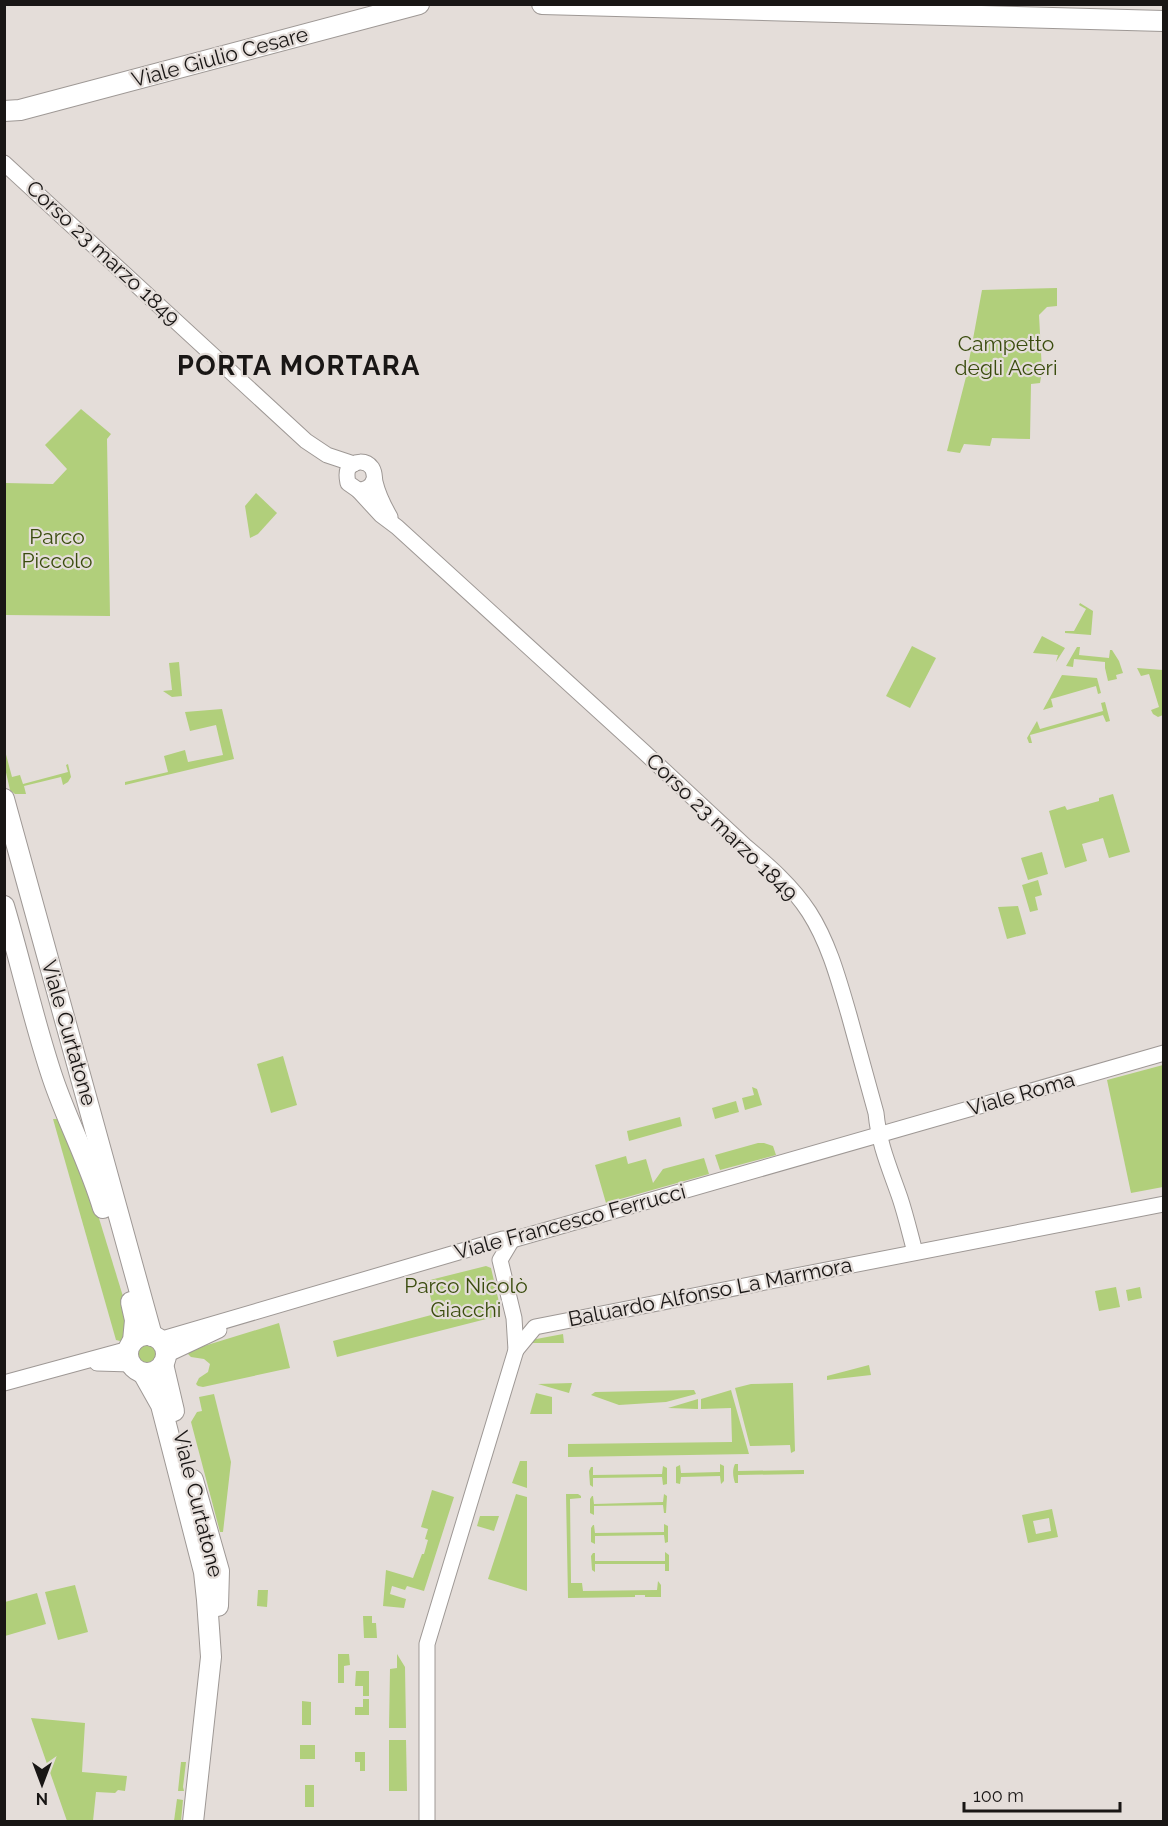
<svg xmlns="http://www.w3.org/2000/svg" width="1168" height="1826" font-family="Raleway,sans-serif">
<rect width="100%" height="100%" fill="#e4ddd9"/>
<g fill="#b1cf7b" fill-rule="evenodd">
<polygon points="1057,288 1057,306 1047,307 1039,315 1042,371 1040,383 1031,384 1030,439 992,438 990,446 964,444 960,453 947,451 966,377 982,290"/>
<polygon points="81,409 111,434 107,439 110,616 5,615 5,483 53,484 67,469 45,445"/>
<polygon points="256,493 277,513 258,534 250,538 245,506"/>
<polygon points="1080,603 1093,611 1091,635 1065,633 1065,631 1074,631 1086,609 1079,605"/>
<polygon points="1042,636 1065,648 1056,662 1058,655 1033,653"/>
<polygon points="912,646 936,658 910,708 886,696"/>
<polygon points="1077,647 1080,647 1079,655 1109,658 1110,650 1112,650 1119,661 1123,673 1116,675 1117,679 1108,681 1105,668 1105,662 1074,659 1073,667 1066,666"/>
<polygon points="179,662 182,696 172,697 163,691 172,690 169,663"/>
<polygon points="1137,668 1163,670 1163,715 1158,717 1153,714 1151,710 1159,707 1149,674 1141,676"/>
<polygon points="1062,675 1097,678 1101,693 1098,694 1096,686 1051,699 1053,707 1043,710"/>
<polygon points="1105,702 1110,721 1106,722 1103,715 1030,735 1032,743 1029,743 1027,738 1037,721 1040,729 1103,711 1101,703"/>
<polygon points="222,709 234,759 125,785 125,782 168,772 164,756 185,750 188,762 223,755 216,725 190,731 185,712"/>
<polygon points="4,747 12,777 20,775 23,784 68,772 66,765 68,764 71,777 68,782 63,785 61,777 24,786 26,794 15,794 10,790 5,768"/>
<polygon points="1113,794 1130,852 1109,858 1103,838 1082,844 1087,861 1065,868 1049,811 1065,806 1067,810 1099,801 1099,798"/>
<polygon points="1042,852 1048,874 1028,880 1021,858"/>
<polygon points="1038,880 1042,895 1035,897 1038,910 1030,912 1022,885"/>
<polygon points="1018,906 1026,934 1007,939 998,907"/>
<polygon points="283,1056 297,1105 271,1113 257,1064"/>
<polygon points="1163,1065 1163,1187 1131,1193 1107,1080"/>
<polygon points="752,1087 757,1089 762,1105 745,1110 742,1098 754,1095"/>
<polygon points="736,1101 739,1112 715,1119 712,1108"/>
<polygon points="680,1117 682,1126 629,1141 627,1131"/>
<polygon points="53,1119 57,1119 65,1130 90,1189 129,1316 124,1342 116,1340"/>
<polygon points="758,1143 764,1143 773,1146 776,1155 720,1170 715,1155"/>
<polygon points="626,1156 628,1164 646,1159 653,1183 663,1169 704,1158 709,1174 606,1203 595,1165"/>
<polygon points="486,1266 491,1268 502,1315 337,1357 333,1341 435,1314 426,1281"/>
<polygon points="1116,1287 1120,1307 1099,1311 1095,1291"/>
<polygon points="1140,1287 1142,1298 1128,1301 1126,1290"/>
<polygon points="279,1323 290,1368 203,1387 198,1386 196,1384 199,1378 208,1372 210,1364 204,1359 191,1357 188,1354 191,1350"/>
<polygon points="563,1334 564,1343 530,1343 531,1340"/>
<circle cx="146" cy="1353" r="10"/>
<polygon points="869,1365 871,1375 827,1380 827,1376"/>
<polygon points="572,1383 569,1393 538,1384"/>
<polygon points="793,1383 795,1451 791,1453 790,1445 750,1446 735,1388 751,1384"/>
<polygon points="694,1390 696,1394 666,1402 619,1405 591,1395 595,1392"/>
<polygon points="731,1390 749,1454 568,1457 568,1444 732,1442 731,1408 701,1409 701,1399"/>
<polygon points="536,1393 552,1397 552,1414 530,1414"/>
<polygon points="214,1394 231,1462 223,1532 220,1532 191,1422 197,1412 202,1411 199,1397"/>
<polygon points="698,1399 698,1409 668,1408"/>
<polygon points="520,1461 527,1461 527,1488 512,1483"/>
<polygon points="720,1464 724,1466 724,1481 721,1484 720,1476 681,1477 680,1484 676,1483 676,1467 680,1465 681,1473 720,1472"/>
<path d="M735 1464H738V1471L804 1470V1474L738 1475V1483H735C733 1477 732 1470 735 1464Z"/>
<polygon points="663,1466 667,1468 667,1484 663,1485 662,1477 593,1478 593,1487 590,1485 589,1471 591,1467 593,1467 593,1475 662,1474"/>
<polygon points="432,1490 454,1497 424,1591 407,1586 405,1590 392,1586 390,1594 406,1599 404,1608 383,1606 386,1570 413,1578 422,1554 424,1554 428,1540 425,1539 428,1529 421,1527"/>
<polygon points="516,1494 527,1497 527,1591 488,1579"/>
<polygon points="566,1494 578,1494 581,1496 581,1498 570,1499 571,1583 582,1583 583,1591 657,1590 658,1581 661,1585 661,1597 645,1597 645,1595 635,1595 635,1597 568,1598"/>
<polygon points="664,1494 667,1496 666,1513 664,1513 663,1505 594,1506 594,1515 590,1513 590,1499 592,1496 593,1496 594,1504 663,1502"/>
<path d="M1052 1509 1058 1537 1028 1543 1022 1515ZM1049 1518 1051 1531 1036 1534 1033 1521Z"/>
<polygon points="480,1516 499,1516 494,1531 477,1526"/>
<polygon points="664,1524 668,1526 668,1542 665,1543 664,1535 595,1536 595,1544 591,1542 591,1528 593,1525 594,1525 595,1533 664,1532"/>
<polygon points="665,1552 669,1555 669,1571 665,1571 665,1564 595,1564 595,1572 592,1570 591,1556 593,1553 595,1553 595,1561 665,1561"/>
<polygon points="75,1585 88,1632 58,1640 45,1592"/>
<polygon points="258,1590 268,1590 267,1607 257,1606"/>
<polygon points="37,1593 46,1624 5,1636 5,1602"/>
<polygon points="363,1616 372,1616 372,1623 376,1623 377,1638 364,1638"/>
<polygon points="338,1654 349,1654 350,1665 344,1666 344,1683 338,1683"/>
<polygon points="397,1654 405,1667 406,1728 389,1728 390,1669 397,1668"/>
<polygon points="356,1671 369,1671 369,1696 363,1696 363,1686 355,1686"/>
<polygon points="363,1699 369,1699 369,1715 355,1715 355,1707 363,1707"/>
<polygon points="302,1701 311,1702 311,1725 302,1725"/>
<polygon points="31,1718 85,1723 82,1772 127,1776 125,1791 118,1790 115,1793 96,1792 93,1821 67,1821"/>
<polygon points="389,1740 406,1740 407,1791 389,1791"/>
<rect x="300" y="1745" width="15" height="14"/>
<polygon points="355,1752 365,1752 365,1771 360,1771 360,1762 355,1762"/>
<polygon points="181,1762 186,1762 183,1787 184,1791 178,1791"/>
<rect x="305" y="1785" width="9" height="22"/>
<polygon points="177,1799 183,1800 181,1821 174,1821"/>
</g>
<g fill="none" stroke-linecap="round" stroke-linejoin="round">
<defs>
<g id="minor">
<polyline points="4,163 306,441 327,455 354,464"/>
<path d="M374 479C372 487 366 490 358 490L348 483C347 478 346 474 348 469 354 460 366 460 372 468 375 473 374 477 375 482 378 495 383 505 390 517"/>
<path d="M358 490 381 515 397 527 643 751 745 846C769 866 792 886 809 912 829 943 839 981 849 1015 858 1048 867 1081 876 1113 879 1145 890 1169 900 1198 906 1216 910 1234 915 1252"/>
<polyline points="159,1340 503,1239 512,1240 1164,1053"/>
<polyline points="516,1350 535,1327 1164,1204"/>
<polyline points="166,1355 219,1330"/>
<polyline points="97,1363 131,1364"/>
<polyline points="4,1383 129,1349"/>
<polyline points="427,1822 427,1644 516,1350 514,1318 500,1260 512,1240"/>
</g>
<g id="major">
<polyline points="542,4 1164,21"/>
<polyline points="4,111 20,110 419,4"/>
<polyline points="4,799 152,1336"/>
<path d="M4 906C21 963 34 1023 53 1079 68 1123 90 1164 103 1208"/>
<polyline points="131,1302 135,1320 133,1341"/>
<circle cx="147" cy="1354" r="19"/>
<polyline points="163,1364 174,1411"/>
<polyline points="143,1373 161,1405 204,1572 207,1600 211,1657 193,1822"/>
<polyline points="193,1480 219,1571 218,1606"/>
</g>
</defs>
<use href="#minor" stroke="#9e9895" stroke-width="17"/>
<use href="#major" stroke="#9e9895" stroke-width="22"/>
<use href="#minor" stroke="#fff" stroke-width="15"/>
<use href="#major" stroke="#fff" stroke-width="20"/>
</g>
<g text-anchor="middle" stroke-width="4.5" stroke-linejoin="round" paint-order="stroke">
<g font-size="21" fill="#191615" stroke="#e4ddd9">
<text transform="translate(220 57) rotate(-15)" y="7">Viale Giulio Cesare</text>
<text transform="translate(103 253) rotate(43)" y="7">Corso 23 marzo 1849</text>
<text transform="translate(722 827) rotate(44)" y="7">Corso 23 marzo 1849</text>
<text transform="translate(69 1033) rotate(74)" y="7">Viale Curtatone</text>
<text transform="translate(1021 1094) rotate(-16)" y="7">Viale Roma</text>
<text transform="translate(570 1222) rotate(-15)" y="7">Viale Francesco Ferrucci</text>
<text transform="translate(710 1292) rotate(-11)" y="7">Baluardo Alfonso La Marmora</text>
<text transform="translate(198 1504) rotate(76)" y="7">Viale Curtatone</text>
</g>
<g font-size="21" fill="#3a4c0e" stroke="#e4ddd9">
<text x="1006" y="351">Campetto<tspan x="1006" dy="24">degli Aceri</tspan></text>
<text x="57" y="544">Parco<tspan x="57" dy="24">Piccolo</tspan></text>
<text x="466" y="1293">Parco Nicolò<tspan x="466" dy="24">Giacchi</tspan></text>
</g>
<g font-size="27" font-weight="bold" letter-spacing="1.5" fill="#191615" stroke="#e4ddd9">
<text x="299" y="375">PORTA MORTARA</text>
</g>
</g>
<rect width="1168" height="1826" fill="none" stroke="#191615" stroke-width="12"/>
<g transform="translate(42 1784) rotate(180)" stroke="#e4ddd9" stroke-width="4.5" paint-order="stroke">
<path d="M0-4.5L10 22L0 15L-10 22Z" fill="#191615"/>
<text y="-9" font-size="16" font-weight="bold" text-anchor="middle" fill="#191615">N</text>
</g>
<path d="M964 1802v9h156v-9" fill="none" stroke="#191615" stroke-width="3"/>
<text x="973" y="1802" font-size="18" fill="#191615" stroke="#e4ddd9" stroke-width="4.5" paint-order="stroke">100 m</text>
</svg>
